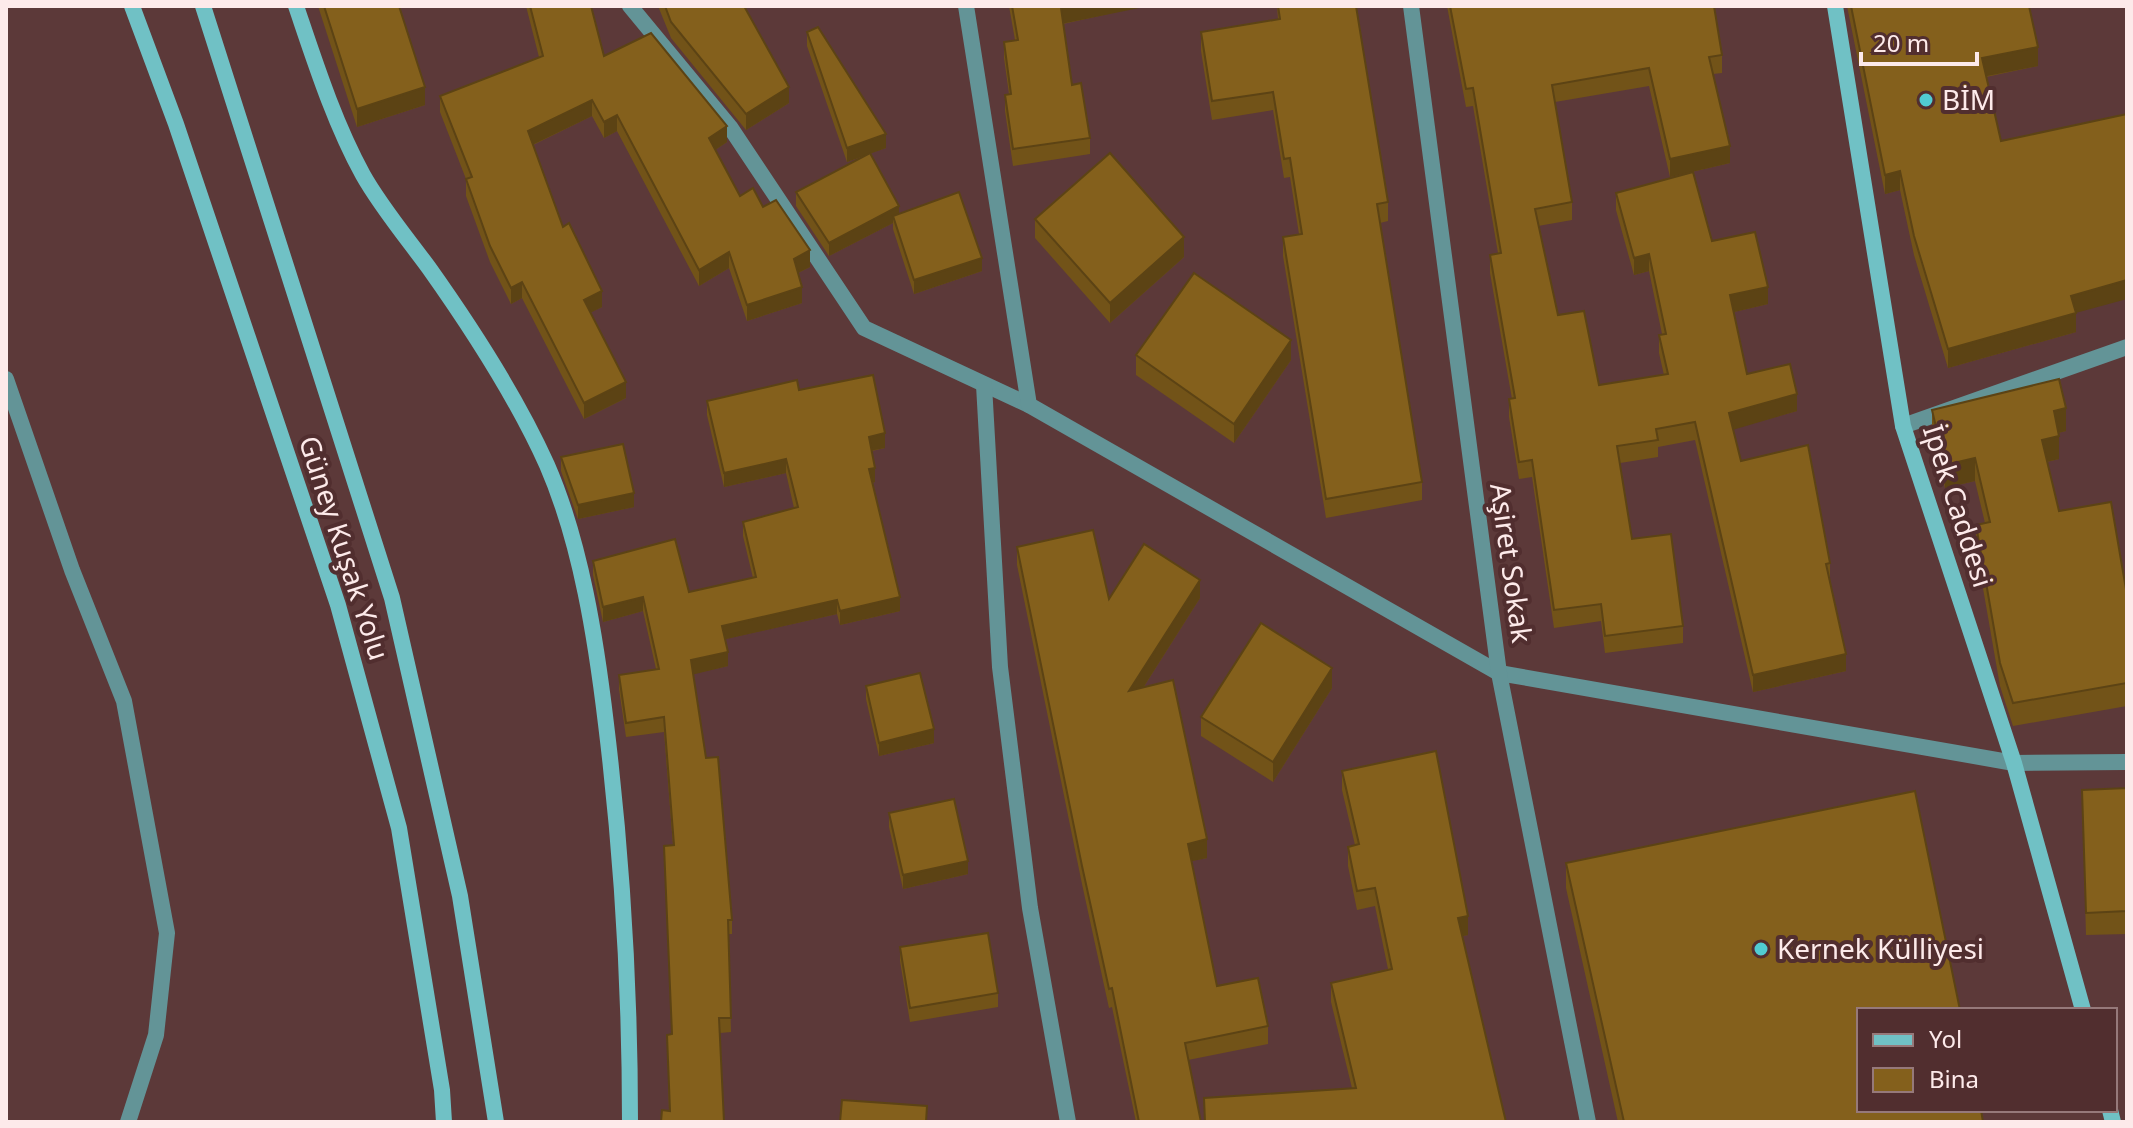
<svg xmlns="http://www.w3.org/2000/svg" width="2133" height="1128" font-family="'Noto Sans',sans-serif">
<rect width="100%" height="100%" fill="#5c3939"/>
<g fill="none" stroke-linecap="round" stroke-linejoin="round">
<polyline stroke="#639497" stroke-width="16" points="6,379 72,570 124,701 167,933 156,1035 128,1122"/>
<g stroke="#639497" stroke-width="16">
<polyline points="630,6 730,127 864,328 1029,405"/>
<polyline points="966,6 1029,405 1499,673 2014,763 2127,762"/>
<polyline points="1411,6 1499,673 1588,1122"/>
<polyline points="984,385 1000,667 1030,908 1068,1122"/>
<polyline points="1903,426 2127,347"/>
</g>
<g stroke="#70c1c5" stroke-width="16">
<polyline points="132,6 176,124 338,605 399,828 442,1090 444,1122"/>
<polyline points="203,6 392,598 460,896 496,1122"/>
<path d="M296 6C315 62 334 122 363 175 381 207 407 238 429 268 473 330 516 396 547 465 581 543 596 640 606 724 622 855 630 989 630 1122"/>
<polyline points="1835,6 1903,426 2014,763 2083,1010"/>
<polyline points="2110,1110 2113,1122"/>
</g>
</g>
<g fill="#725318">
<polygon points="318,6 399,6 425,105 357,127"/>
<polygon points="526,6 591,6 604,56 727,142 715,150 740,196 763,207 810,267 798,273 802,303 747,321 729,268 699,286 617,131 604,138 592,116 533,145 563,227 602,307 591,312 626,398 584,419 522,298 511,304 490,262 466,196 466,179 440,112 440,96 539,57"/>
<polygon points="658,6 744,6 789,103 746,130 671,38"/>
<polygon points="1009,6 1144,6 1063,24 1072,85 1090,138 1090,154 1013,166 1005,111 1005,95 1009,94 1004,58 1004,42 1015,40"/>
<polygon points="1277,6 1356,6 1388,202 1388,221 1380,223 1422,482 1422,500 1326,518 1283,256 1283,237 1299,234 1290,177 1284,178 1273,110 1212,120 1201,51 1201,32 1278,19"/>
<polygon points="1447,6 1714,6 1722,55 1722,73 1713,74 1730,163 1670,177 1649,86 1555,102 1572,202 1572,220 1538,226 1558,315 1599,385 1664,375 1659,353 1659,335 1662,334 1649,271 1634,275 1616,210 1616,193 1712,241 1768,304 1734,312 1747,374 1797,411 1733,429 1741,461 1830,563 1830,580 1846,671 1753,692 1695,440 1658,447 1658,457 1620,463 1632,539 1683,626 1683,643 1605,653 1601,621 1554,628 1532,477 1519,479 1509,417 1509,399 1512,399 1490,273 1490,255 1498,253 1473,106 1466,107"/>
<polygon points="1847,6 2029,6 2038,66 1986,77 2001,141 2076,313 2076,332 1948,368 1914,255 1900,190 1885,194"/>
<polygon points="807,32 886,148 871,153 899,214 982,271 914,294 893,229 893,223 829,256 796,206 796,192 867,155 847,162 807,46"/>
<polygon points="1035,219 1184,257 1110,323 1035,238"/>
<polygon points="1136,355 1291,360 1234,443 1136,375"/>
<polygon points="799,390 885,448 872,451 875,482 872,483 900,611 840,625 837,614 725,639 728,666 693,674 732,920 732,934 728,934 731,1032 720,1033 669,1111 667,1035 672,1034 664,846 673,845 664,732 626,737 619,689 619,675 656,669 643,611 603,622 593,575 593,561 689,592 753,578 743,536 743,522 794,508 786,473 724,487 707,415 707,401"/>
<polygon points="1932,410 2066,431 2058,433 2059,459 2047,462 2059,511 2127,595 2127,706 2013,726 2000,686 1976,548 1976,525 1985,523 1975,481 1945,488 1932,433"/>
<polygon points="561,457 634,507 578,519 561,471"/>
<polygon points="1017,547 1109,599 1200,598 1143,688 1207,858 1191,861 1217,986 1268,1026 1268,1044 1188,1060 1201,1122 1136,1122 1112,1007 1109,1008 1082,884 1017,565"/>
<polygon points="866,686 934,743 879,756 866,699"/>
<polygon points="1332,688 1273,782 1201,736 1201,717"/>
<polygon points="1342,771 1468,935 1462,936 1506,1122 1204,1122 1204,1098 1352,1088 1331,1002 1331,983 1388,969 1375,906 1357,910 1348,866 1348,847 1355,845 1342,790"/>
<polygon points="2127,788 2127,934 2086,935 2082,790"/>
<polygon points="889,813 968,874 903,889 889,827"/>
<polygon points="1566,863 1983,1122 1618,1122 1566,888"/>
<polygon points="900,947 998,993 998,1007 910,1022 900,961"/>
</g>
<g fill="#5c4314">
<polygon points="1070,6 1144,6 1144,7 1061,24 1061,8"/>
<polygon points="2038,47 2038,66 1982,77 1982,58"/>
<polygon points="425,87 425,105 357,127 357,109"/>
<polygon points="789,87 789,103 746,130 746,114"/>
<polygon points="592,100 592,116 528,147 528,131"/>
<polygon points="617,115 617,131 604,138 604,122"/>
<polygon points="727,126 727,142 709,154 709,138"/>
<polygon points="886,134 886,148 847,162 847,148"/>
<polygon points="1730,146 1730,163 1670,177 1670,159"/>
<polygon points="1900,171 1900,190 1885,194 1885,175"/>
<polygon points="899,206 899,220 893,216 893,223 829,256 829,243"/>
<polygon points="1184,237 1184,257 1110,323 1110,303"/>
<polygon points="810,250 810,267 794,275 794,259"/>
<polygon points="729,252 729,268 699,286 699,270"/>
<polygon points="1649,254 1649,271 1634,275 1634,258"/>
<polygon points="982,258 982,271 914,294 914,280"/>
<polygon points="2127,280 2127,299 2072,314 2076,313 2076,332 1948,368 1948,349 2071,296"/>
<polygon points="522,282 522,298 511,304 511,288"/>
<polygon points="802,287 802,303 747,321 747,305"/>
<polygon points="1768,287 1768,304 1730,313 1730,295"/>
<polygon points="602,291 602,307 584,316 584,300"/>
<polygon points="1291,340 1291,360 1234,443 1234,424"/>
<polygon points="626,382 626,398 584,419 584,403"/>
<polygon points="1797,394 1797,411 1729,431 1729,413"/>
<polygon points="2066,408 2066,431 2054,434 2054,411"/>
<polygon points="885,433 885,448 869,451 869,437"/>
<polygon points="2059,436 2059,459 2042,463 2042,440"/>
<polygon points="1975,458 1975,481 1945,488 1945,465"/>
<polygon points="786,459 786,473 724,487 724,473"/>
<polygon points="875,468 875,482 869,484 869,469"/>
<polygon points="634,493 634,507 578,519 578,505"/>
<polygon points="1200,580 1200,598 1129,710 1129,691"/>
<polygon points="643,597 643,611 603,622 603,607"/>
<polygon points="900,597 900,611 840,625 840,611"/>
<polygon points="837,600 837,614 722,640 722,626"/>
<polygon points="728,652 728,666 691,675 691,660"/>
<polygon points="1846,654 1846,671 1753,692 1753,675"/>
<polygon points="1332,668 1332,688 1273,782 1273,762"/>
<polygon points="934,729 934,743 879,756 879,743"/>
<polygon points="1207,839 1207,858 1188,862 1188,844"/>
<polygon points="968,861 968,874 903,889 903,875"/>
<polygon points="1468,916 1468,935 1458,937 1458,918"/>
</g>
<g fill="#84601c" stroke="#5c4314" stroke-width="2">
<polygon points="324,6 399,6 425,87 357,109"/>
<polygon points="530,6 591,6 604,56 651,33 727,126 709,138 740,196 753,188 763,207 776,200 810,250 794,259 802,287 747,305 729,252 699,270 617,115 604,122 592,100 528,131 563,227 569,223 602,291 584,300 626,382 584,403 522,282 511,288 490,246 466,179 472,177 440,96 543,56"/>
<polygon points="665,6 744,6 789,87 746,114 671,22"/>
<polygon points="1012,6 1070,6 1061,8 1072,85 1081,83 1090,138 1013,149 1005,95 1011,94 1004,42 1018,40"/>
<polygon points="1278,6 1356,6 1388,202 1377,204 1422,482 1326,499 1283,237 1302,234 1290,158 1284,159 1273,92 1212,101 1201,32 1280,19"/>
<polygon points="1450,6 1714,6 1722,55 1709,57 1730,146 1670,159 1649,68 1552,85 1572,202 1535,209 1558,315 1584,311 1599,385 1668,374 1659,335 1666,334 1649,254 1634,258 1616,193 1693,172 1712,241 1755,232 1768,287 1730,295 1747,374 1790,364 1797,394 1729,413 1741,461 1808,445 1830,563 1826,564 1846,654 1753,675 1695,422 1656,429 1658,440 1617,446 1632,539 1671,534 1683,626 1605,636 1601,604 1554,610 1532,460 1519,462 1509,399 1515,398 1490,255 1501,253 1473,88 1466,89"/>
<polygon points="1851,6 2029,6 2038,47 1982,58 2001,141 2127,114 2127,280 2071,296 2076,313 1948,349 1914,236 1900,171 1885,175"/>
<polygon points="818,27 886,134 847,148 807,32"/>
<polygon points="870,153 899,206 829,243 796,192"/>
<polygon points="1110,153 1184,237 1110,303 1035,219"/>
<polygon points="959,192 982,258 914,280 893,216"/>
<polygon points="1194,273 1291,340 1234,424 1136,355"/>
<polygon points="873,375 885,433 869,437 875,468 869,469 900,597 840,611 837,600 722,626 728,652 691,660 706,758 718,757 732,920 728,920 731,1018 719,1018 724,1122 661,1122 662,1110 670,1111 667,1035 672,1034 664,846 674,845 664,717 626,723 619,675 659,669 643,597 603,607 593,561 675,539 689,592 756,577 743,522 798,507 786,459 724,473 707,401 797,380 799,390"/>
<polygon points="2059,379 2066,408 2054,411 2059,436 2042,440 2059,511 2111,502 2127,595 2127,683 2013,703 2000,663 1976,525 1990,522 1975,458 1945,465 1932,410"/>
<polygon points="623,444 634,493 578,505 561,457"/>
<polygon points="1093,530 1109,599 1144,544 1200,580 1129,691 1173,680 1207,839 1188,844 1217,986 1258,978 1268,1026 1185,1043 1201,1122 1139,1122 1112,988 1109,989 1082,866 1017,547"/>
<polygon points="1261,623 1332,668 1273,762 1201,717"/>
<polygon points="920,673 934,729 879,743 866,686"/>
<polygon points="1436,751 1468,916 1458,918 1506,1122 1205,1122 1204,1098 1356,1088 1331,983 1392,969 1375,888 1357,891 1348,847 1359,844 1342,771"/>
<polygon points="2127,788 2127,911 2086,913 2082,790"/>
<polygon points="1915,791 1960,1010 1859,1010 1859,1110 1981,1110 1983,1122 1624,1122 1566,863"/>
<polygon points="954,799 968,861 903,875 889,813"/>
<polygon points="988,933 998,993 910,1008 900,947"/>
<polygon points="842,1100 927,1106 926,1122 840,1122"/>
</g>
<g fill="#51ccd2" stroke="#512e2f" stroke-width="3">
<circle cx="1926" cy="100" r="8"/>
<circle cx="1761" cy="949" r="8"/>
</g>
<g text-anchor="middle" stroke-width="8" stroke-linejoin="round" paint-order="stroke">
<g font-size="28" fill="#fdeaea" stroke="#512e2f" text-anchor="start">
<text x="1942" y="110">BİM</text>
<text x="1777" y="959">Kernek Külliyesi</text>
</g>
<g font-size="28" fill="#fdeaea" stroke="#512e2f">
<text transform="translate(1958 506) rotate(72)" y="10">İpek Caddesi</text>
<text transform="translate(344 548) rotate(72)" y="10">Güney Kuşak Yolu</text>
<text transform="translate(1511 563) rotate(82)" y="10">Aşiret Sokak</text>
</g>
</g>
<rect width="2133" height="1128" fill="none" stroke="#fdeaea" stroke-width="16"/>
<rect x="1857" y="1008" width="260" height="104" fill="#512e2f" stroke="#96797a" stroke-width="2"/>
<rect x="1873" y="1034" width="40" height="12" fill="#70c1c5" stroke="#96797a" stroke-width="2"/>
<text x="1929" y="1048" font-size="24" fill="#fdeaea">Yol</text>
<rect x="1873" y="1068" width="40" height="24" fill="#84601c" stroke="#96797a" stroke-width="2"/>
<text x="1929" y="1088" font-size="24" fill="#fdeaea">Bina</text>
<path d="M1861 52v12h116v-12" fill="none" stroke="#fdeaea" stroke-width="4"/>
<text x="1873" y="52" font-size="24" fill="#fdeaea" stroke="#512e2f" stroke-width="6" paint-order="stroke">20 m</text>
</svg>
